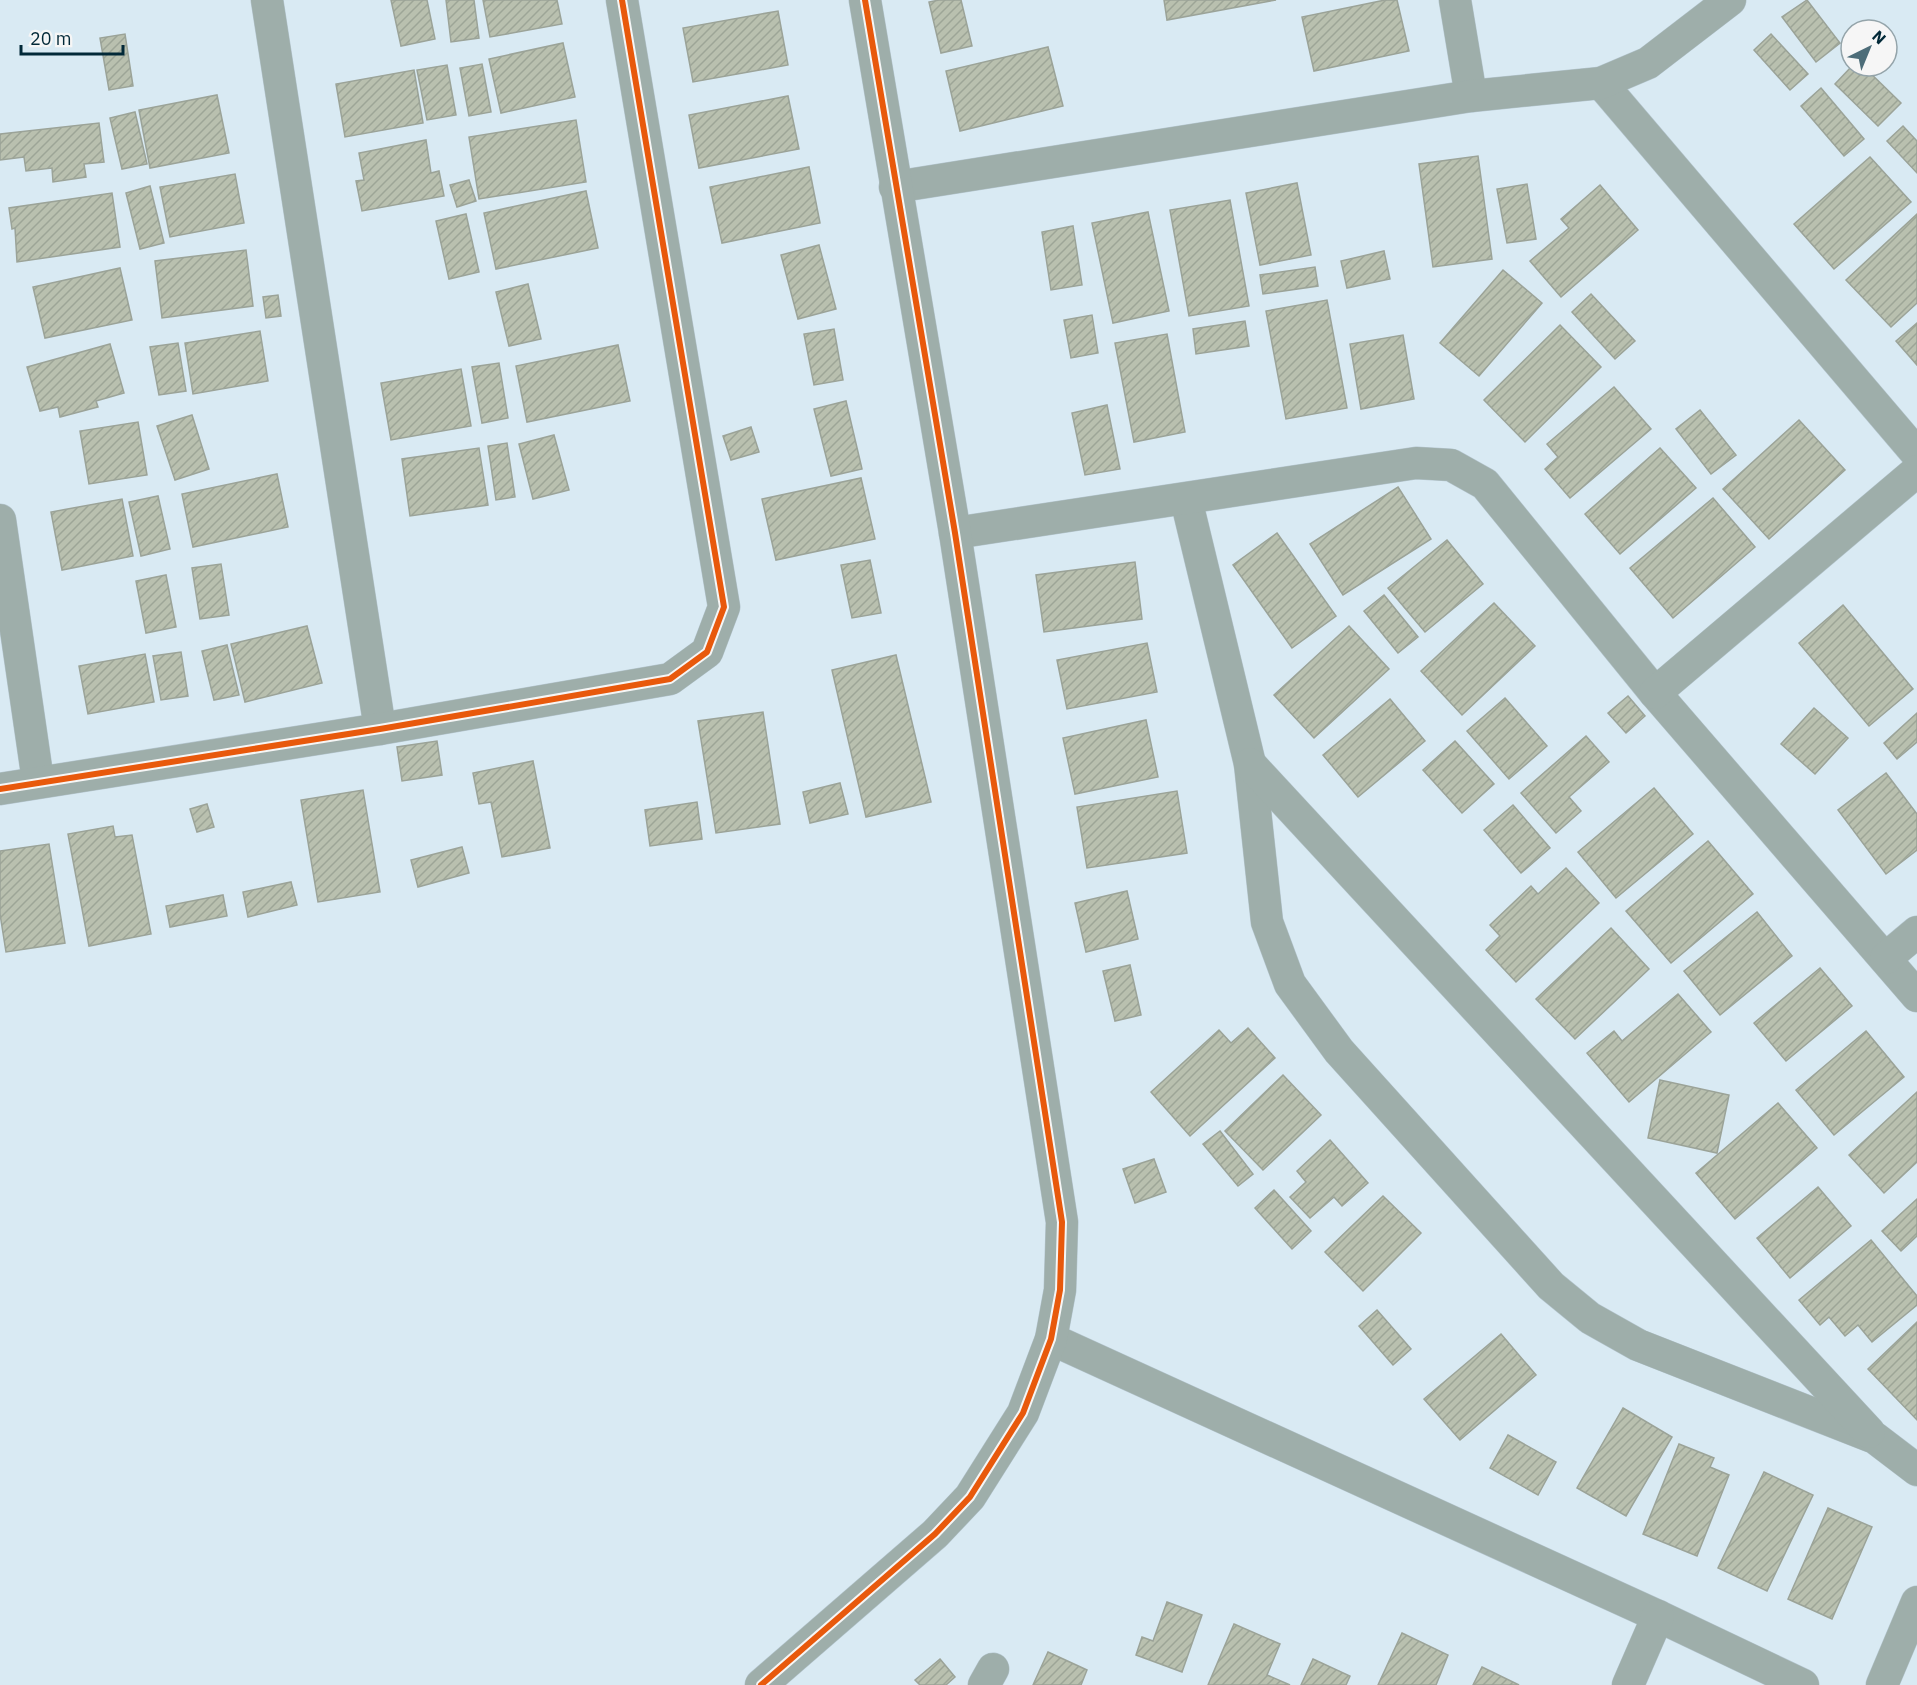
<svg xmlns="http://www.w3.org/2000/svg" width="1917" height="1685" font-family="'IBM Plex Sans',sans-serif">
<defs>
<pattern id="building-hatch" width="6" height="6" patternUnits="userSpaceOnUse" patternTransform="scale(1.5)"><rect width="6" height="6" fill="#b9c0af"/><path d="M-1 1l2-2M0 6l6-6M5 7l2-2" fill="none" stroke="#9da597"/></pattern>
</defs>
<rect width="100%" height="100%" fill="#d9eaf3"/>
<g fill="url(#building-hatch)" stroke="#9ba398" stroke-width="1.5">
<polygon points="391,0 427,0 435,39 401,46"/>
<polygon points="446,0 474,0 479,38 451,42"/>
<polygon points="483,0 557,0 562,24 490,37"/>
<polygon points="939,0 961,0 972,46 941,53 929,2"/>
<polygon points="1164,0 1276,0 1167,20"/>
<polygon points="1385,0 1397,0 1409,51 1314,71 1302,17"/>
<polygon points="1807,0 1840,43 1816,62 1782,17"/>
<polygon points="778,11 788,65 693,82 683,28"/>
<polygon points="125,34 133,86 109,90 100,38"/>
<polygon points="1771,34 1808,74 1790,90 1754,50"/>
<polygon points="563,43 575,97 501,113 489,59"/>
<polygon points="1048,47 1063,106 960,131 946,71"/>
<polygon points="482,64 491,112 469,116 460,68"/>
<polygon points="447,65 456,115 427,120 417,70"/>
<polygon points="1852,66 1863,66 1901,103 1878,126 1835,84"/>
<polygon points="414,70 423,123 345,137 336,84"/>
<polygon points="1821,88 1864,139 1844,156 1801,106"/>
<polygon points="217,95 229,153 150,168 139,110"/>
<polygon points="788,96 799,149 699,168 689,115"/>
<polygon points="135,112 147,164 122,169 110,118"/>
<polygon points="576,120 586,182 479,199 469,137"/>
<polygon points="99,123 104,162 84,164 86,177 53,182 52,168 26,171 24,157 0,160 0,134"/>
<polygon points="1903,126 1917,141 1917,173 1887,141"/>
<polygon points="426,140 431,173 439,171 444,196 362,211 356,181 364,180 359,153"/>
<polygon points="1478,156 1492,259 1433,267 1419,164"/>
<polygon points="1870,157 1911,202 1834,269 1794,224"/>
<polygon points="809,167 820,223 722,243 710,187"/>
<polygon points="235,174 244,223 170,237 160,187"/>
<polygon points="469,180 476,201 457,207 450,185"/>
<polygon points="1297,183 1311,255 1260,265 1246,193"/>
<polygon points="1527,184 1536,239 1507,243 1497,189"/>
<polygon points="1600,185 1638,230 1561,297 1530,261 1569,228 1561,219"/>
<polygon points="150,186 164,243 140,249 126,193"/>
<polygon points="586,191 598,248 496,269 484,213"/>
<polygon points="112,193 120,247 17,262 15,228 12,229 9,208"/>
<polygon points="1230,200 1249,306 1189,316 1170,210"/>
<polygon points="1148,212 1169,311 1113,323 1092,223"/>
<polygon points="466,214 479,272 449,279 436,221"/>
<polygon points="1917,214 1917,303 1891,327 1846,280"/>
<polygon points="1073,226 1082,285 1051,290 1042,232"/>
<polygon points="819,245 836,309 798,319 781,255"/>
<polygon points="246,250 253,306 162,318 155,261"/>
<polygon points="1384,251 1390,279 1347,288 1341,261"/>
<polygon points="1315,267 1318,286 1263,294 1260,275"/>
<polygon points="120,268 132,320 45,338 33,287"/>
<polygon points="1503,270 1542,303 1479,376 1440,343"/>
<polygon points="528,284 541,339 509,346 496,292"/>
<polygon points="1591,294 1635,341 1615,359 1572,312"/>
<polygon points="278,295 281,316 266,318 263,297"/>
<polygon points="1327,300 1347,408 1286,419 1266,311"/>
<polygon points="1092,315 1098,353 1071,358 1064,320"/>
<polygon points="1245,321 1249,346 1196,354 1193,329"/>
<polygon points="1917,323 1917,365 1896,341"/>
<polygon points="1560,325 1601,367 1525,442 1484,400"/>
<polygon points="834,329 843,380 814,385 804,334"/>
<polygon points="260,331 268,381 193,394 185,343"/>
<polygon points="1167,334 1185,432 1134,442 1115,343"/>
<polygon points="1403,335 1414,399 1361,409 1350,344"/>
<polygon points="178,343 186,391 159,395 150,347"/>
<polygon points="110,344 124,393 96,401 98,407 60,417 58,407 40,411 27,367"/>
<polygon points="618,345 630,401 527,422 516,366"/>
<polygon points="499,363 508,418 482,423 472,367"/>
<polygon points="461,369 471,426 391,440 381,383"/>
<polygon points="1614,387 1651,429 1570,498 1545,469 1558,457 1547,444"/>
<polygon points="846,401 862,469 831,476 814,409"/>
<polygon points="1107,405 1120,469 1085,475 1072,413"/>
<polygon points="1700,410 1736,455 1711,474 1676,429"/>
<polygon points="192,415 209,469 175,480 157,426"/>
<polygon points="1799,420 1845,470 1769,539 1723,489"/>
<polygon points="138,422 147,475 89,484 80,431"/>
<polygon points="751,427 759,452 731,460 723,436"/>
<polygon points="554,435 569,490 533,499 519,444"/>
<polygon points="507,443 515,497 496,500 488,446"/>
<polygon points="479,448 488,505 410,516 402,459"/>
<polygon points="1660,448 1696,488 1620,554 1585,514"/>
<polygon points="277,474 288,527 193,547 182,494"/>
<polygon points="861,478 875,539 776,560 762,499"/>
<polygon points="1398,487 1431,539 1343,595 1310,544"/>
<polygon points="158,496 170,549 141,556 129,502"/>
<polygon points="1713,498 1755,547 1673,618 1630,568"/>
<polygon points="122,499 133,556 62,570 51,512"/>
<polygon points="1277,533 1336,616 1292,648 1233,565"/>
<polygon points="1447,540 1483,584 1425,632 1388,588"/>
<polygon points="870,560 881,613 852,618 841,565"/>
<polygon points="1135,562 1142,619 1044,632 1036,575"/>
<polygon points="221,564 229,615 200,619 192,568"/>
<polygon points="166,575 176,627 146,633 136,581"/>
<polygon points="1384,595 1418,637 1398,653 1364,611"/>
<polygon points="1494,603 1535,646 1462,715 1421,671"/>
<polygon points="1843,605 1913,689 1869,726 1799,643"/>
<polygon points="307,626 322,683 245,702 231,644"/>
<polygon points="1349,626 1389,669 1314,738 1274,695"/>
<polygon points="1147,643 1157,692 1067,709 1057,660"/>
<polygon points="227,645 239,695 214,700 202,651"/>
<polygon points="181,652 188,696 161,700 153,656"/>
<polygon points="145,654 154,702 88,714 79,666"/>
<polygon points="896,655 931,802 866,817 832,670"/>
<polygon points="1628,696 1645,716 1626,733 1608,713"/>
<polygon points="1505,698 1547,746 1509,779 1467,731"/>
<polygon points="1390,699 1425,741 1358,797 1323,755"/>
<polygon points="1814,708 1848,738 1815,774 1781,744"/>
<polygon points="763,712 780,824 716,833 698,721"/>
<polygon points="1917,713 1917,742 1897,759 1884,743"/>
<polygon points="1146,720 1158,777 1075,794 1063,738"/>
<polygon points="1586,736 1609,762 1569,797 1581,811 1556,833 1521,793"/>
<polygon points="437,741 442,775 402,781 397,747"/>
<polygon points="1455,741 1494,784 1462,813 1423,770"/>
<polygon points="533,761 550,848 502,857 491,802 479,804 473,773"/>
<polygon points="1886,773 1917,814 1917,850 1886,874 1838,810"/>
<polygon points="840,783 848,814 810,823 803,792"/>
<polygon points="1654,788 1693,834 1616,898 1578,852"/>
<polygon points="363,790 380,892 318,902 301,800"/>
<polygon points="1177,791 1187,853 1087,868 1077,807"/>
<polygon points="697,802 702,839 650,846 645,810"/>
<polygon points="207,804 214,827 197,832 190,809"/>
<polygon points="1513,805 1550,848 1521,873 1484,830"/>
<polygon points="113,826 115,837 132,835 151,934 89,946 68,834"/>
<polygon points="1708,841 1753,894 1671,963 1626,911"/>
<polygon points="49,844 65,943 6,952 0,914 0,851"/>
<polygon points="462,847 469,873 418,887 411,860"/>
<polygon points="1566,868 1599,903 1516,982 1486,950 1500,936 1490,925 1531,886 1538,894"/>
<polygon points="291,882 297,905 248,917 243,892"/>
<polygon points="1127,891 1138,939 1086,952 1075,903"/>
<polygon points="223,895 227,916 170,927 166,906"/>
<polygon points="1757,912 1792,956 1720,1015 1684,971"/>
<polygon points="1611,928 1649,969 1575,1039 1536,999"/>
<polygon points="1130,965 1141,1015 1115,1021 1103,971"/>
<polygon points="1820,968 1852,1006 1786,1061 1754,1023"/>
<polygon points="1678,994 1711,1032 1629,1102 1587,1053 1614,1031 1622,1041"/>
<polygon points="1248,1028 1275,1058 1190,1136 1151,1092 1219,1030 1231,1043"/>
<polygon points="1866,1031 1904,1077 1834,1135 1796,1090"/>
<polygon points="1283,1075 1321,1115 1263,1170 1225,1131"/>
<polygon points="1660,1080 1729,1095 1717,1153 1648,1138"/>
<polygon points="1917,1092 1917,1162 1884,1193 1849,1155"/>
<polygon points="1778,1103 1817,1148 1735,1219 1696,1173"/>
<polygon points="1220,1131 1253,1174 1238,1186 1203,1144"/>
<polygon points="1330,1140 1368,1183 1342,1206 1334,1197 1310,1218 1290,1197 1306,1182 1297,1171"/>
<polygon points="1154,1159 1166,1192 1135,1203 1123,1169"/>
<polygon points="1818,1187 1851,1226 1790,1278 1757,1238"/>
<polygon points="1274,1190 1311,1231 1292,1249 1255,1208"/>
<polygon points="1383,1196 1421,1233 1363,1291 1325,1252"/>
<polygon points="1917,1199 1917,1236 1901,1251 1882,1231"/>
<polygon points="1871,1240 1917,1296 1917,1305 1872,1342 1858,1325 1845,1336 1829,1317 1820,1325 1799,1300"/>
<polygon points="1377,1310 1411,1349 1393,1365 1359,1326"/>
<polygon points="1917,1322 1917,1420 1868,1369"/>
<polygon points="1501,1334 1536,1375 1460,1440 1424,1399"/>
<polygon points="1623,1408 1672,1437 1626,1516 1577,1488"/>
<polygon points="1508,1435 1556,1462 1538,1495 1490,1468"/>
<polygon points="1679,1444 1714,1458 1710,1467 1729,1475 1697,1556 1643,1534"/>
<polygon points="1764,1472 1813,1495 1767,1591 1718,1568"/>
<polygon points="1828,1508 1872,1527 1832,1619 1788,1599"/>
<polygon points="1167,1602 1202,1615 1182,1672 1136,1655 1142,1637 1153,1641"/>
<polygon points="1234,1624 1280,1644 1267,1675 1290,1685 1208,1685"/>
<polygon points="1402,1633 1448,1655 1436,1685 1378,1685"/>
<polygon points="1048,1652 1087,1670 1081,1685 1033,1685"/>
<polygon points="940,1659 955,1677 946,1685 920,1685 915,1680"/>
<polygon points="1313,1659 1350,1676 1346,1685 1301,1685"/>
<polygon points="1482,1667 1519,1685 1473,1685"/>
</g>
<g fill="none" stroke-linecap="round" stroke-linejoin="round">
<defs>
<g id="street">
<polyline points="267,0 380,729"/>
<polyline points="1455,0 1471,96"/>
<polyline points="1601,83 1917,454"/>
<polyline points="895,187 1471,96 1601,83 1648,63 1730,0"/>
<polyline points="1186,499 1250,764 1267,922 1290,984 1339,1051 1551,1286 1590,1318 1638,1345 1875,1438 1917,1470"/>
<polyline points="0,520 38,781"/>
<polyline points="955,533 1416,463 1451,465 1485,484 1655,693 1917,996"/>
<polyline points="1655,693 1917,471"/>
<polyline points="1250,764 1869,1432"/>
<polyline points="0,789 380,729 670,679 707,652 724,607 622,0"/>
<polyline points="1886,958 1917,932"/>
<polyline points="1051,1339 1658,1616 1803,1685"/>
<polyline points="761,1685 935,1534 970,1497 1023,1413 1051,1339 1060,1290 1062,1222 955,533 865,0"/>
<polyline points="984,1685 993,1669"/>
<polyline points="1628,1685 1658,1616"/>
<polyline points="1882,1685 1917,1602"/>
</g>
</defs>
<use href="#street" stroke="#b5c6cf" stroke-width="33"/>
<use href="#street" stroke="#9eaeaa" stroke-width="32"/>
<defs>
<g id="cycleway">
<polyline points="0,789 380,729 670,679 707,652 724,607 622,0"/>
<polyline points="761,1685 935,1534 970,1497 1023,1413 1051,1339 1060,1290 1062,1222 955,533 865,0"/>
</g>
</defs>
<use href="#cycleway" stroke="#f6f6f6" stroke-width="10"/>
<use href="#cycleway" stroke="#e8590c" stroke-width="6"/>
</g>
<g transform="translate(1869 48) rotate(43)"><circle r="28" fill="#f6f6f6" stroke="#94a4aa" stroke-width="1.5"/>
<path d="M0-4.5L10 22L0 15L-10 22Z" fill="#4d6d79"/>
<text y="-9" font-size="16" font-weight="bold" text-anchor="middle" fill="#022938">N</text>
</g>
<path d="M21 45v9h102v-9" fill="none" stroke="#022938" stroke-width="3"/>
<text x="30" y="45" font-size="18" fill="#022938" stroke="#f6f6f6" stroke-width="4.5" paint-order="stroke">20 m</text>
</svg>
